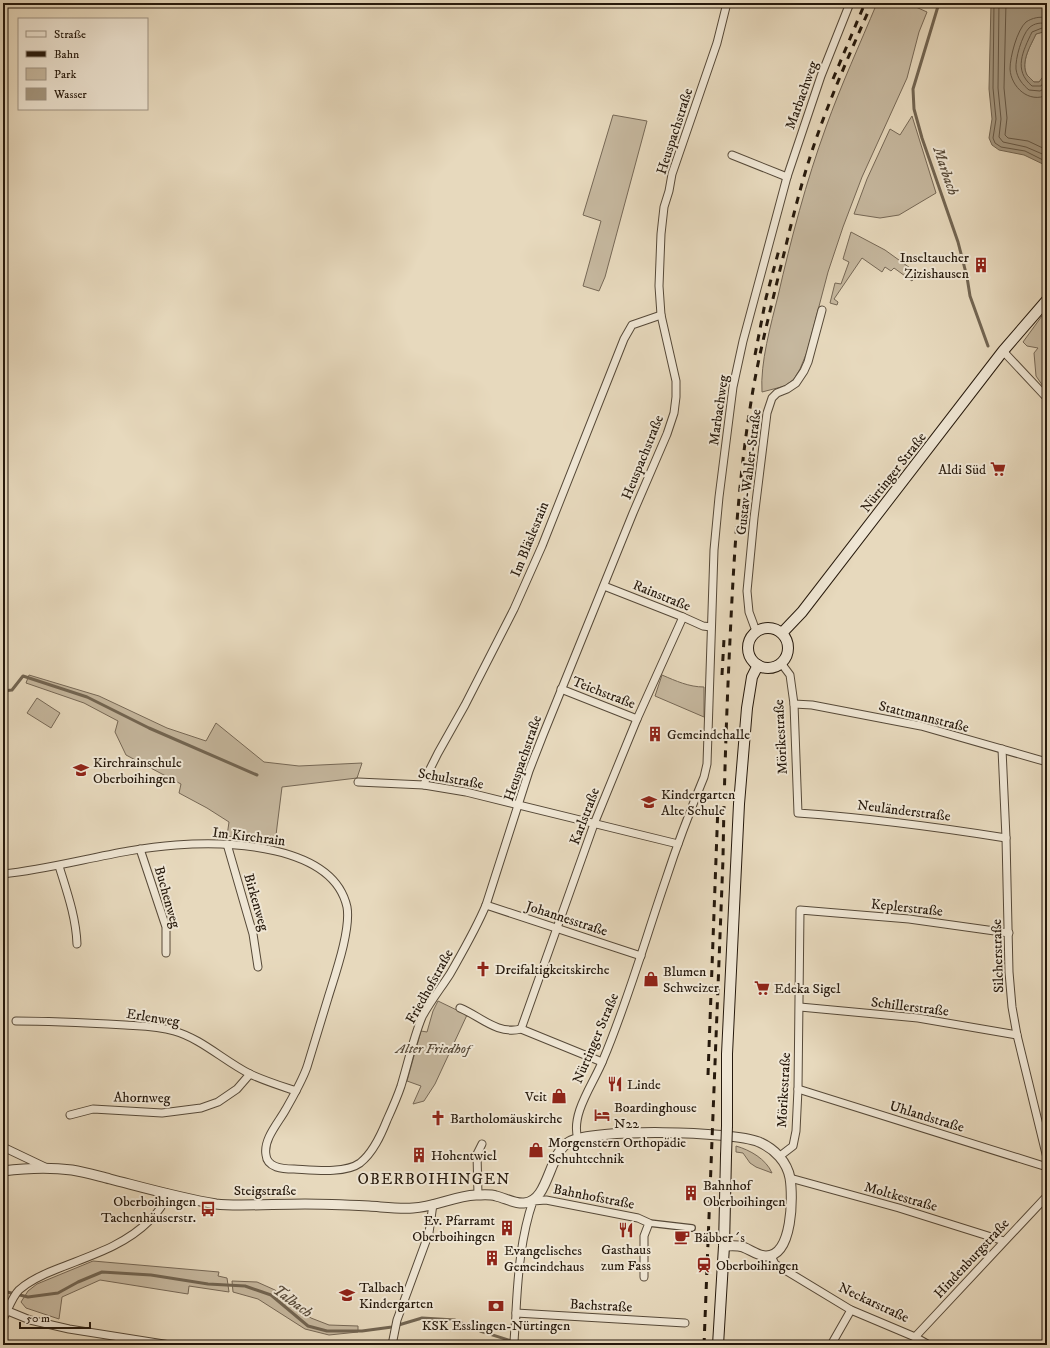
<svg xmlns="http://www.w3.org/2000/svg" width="1050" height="1348" font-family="'IM FELL DW Pica',serif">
<rect width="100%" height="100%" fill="#e7d9bd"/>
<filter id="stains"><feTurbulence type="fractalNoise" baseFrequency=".005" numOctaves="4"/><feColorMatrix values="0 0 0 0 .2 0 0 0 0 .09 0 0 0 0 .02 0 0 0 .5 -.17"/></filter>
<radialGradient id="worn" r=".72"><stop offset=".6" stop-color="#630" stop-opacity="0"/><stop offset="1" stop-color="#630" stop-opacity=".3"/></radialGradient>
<g fill="#c6b89f" stroke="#766856">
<path d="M877 3H907L927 12 919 32 907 78 862 177 843 227 828 272 807 352 800 369 794 379 785 386 762 392C760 363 771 324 778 296 791 239 806 182 826 127 841 85 860 44 877 3Z"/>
<path d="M1043 32C1047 43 1050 63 1045 74 1044 77 1041 80 1039 82H1034C1032 80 1029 77 1027 75 1020 62 1031 45 1036 34Z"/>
<polygon points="613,115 647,121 605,277 599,291 583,286 601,221 583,215"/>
<polygon points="912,116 936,193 899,215 880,218 854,214 867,179 890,129 900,135"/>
<polygon points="851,232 885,250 917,273 912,281 894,268 891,271 885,267 882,272 862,258 834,299 838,302 837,305 830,303 835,283 841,284 849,262 843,259"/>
<polygon points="1047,309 1047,392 1036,376 1034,353 1038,348 1027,346 1023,342"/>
<polygon points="29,675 99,696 167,728 206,741 216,723 264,762 299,766 362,763 357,778 282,787 275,843 227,836 229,822 207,808 179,793 181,784 126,755 115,732 118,721 84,703 26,683"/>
<path d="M662 675C676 681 689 687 704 687V717L655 696Z"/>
<polygon points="37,698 60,713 51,728 27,713"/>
<polygon points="438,1001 467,1015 435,1084 424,1101 413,1104 421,1086 407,1081 421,1031 427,1032 433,1011"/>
<path d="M736 1146C750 1150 766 1159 772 1173L756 1167 750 1163 743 1153 736 1152Z"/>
<polygon points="93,1261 219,1272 218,1276 227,1278 229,1292 189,1286 188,1294 100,1280 62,1297 59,1319 26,1308 21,1302 28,1291 37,1284"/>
<polygon points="232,1281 257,1282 275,1290 311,1318 329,1325 358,1326 358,1332 329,1335 305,1329 258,1299 233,1292"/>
</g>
<path fill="#a59881" stroke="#726552" d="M991 3H1047V46L1043 32 1036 34C1031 45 1020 62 1027 75 1029 77 1032 80 1034 82H1039L1045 74 1047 66V166L1024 155 999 150 992 145 989 138 992 119 989 89Z"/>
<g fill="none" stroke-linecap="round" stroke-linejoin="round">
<g stroke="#665846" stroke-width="1">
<polyline points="994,3 993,88 996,119 993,138 995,143 1001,147 1025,151 1047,162"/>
<polyline points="999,3 998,88 1001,119 999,137 1003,142 1026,147 1047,156"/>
<polyline points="1006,3 1004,88 1007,118 1005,135 1008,138 1028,141 1047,150"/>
<path d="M1047 18C1040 16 1032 18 1026 22 1017 30 1010 57 1010 69 1011 87 1029 104 1047 95"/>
<path d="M1047 24C1042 22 1034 23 1029 28 1022 35 1015 59 1016 69 1017 78 1023 85 1029 90L1040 91 1047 87"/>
<path d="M1047 32 1045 29 1042 28 1032 32C1023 51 1013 70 1032 86H1041L1047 78"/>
</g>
<g stroke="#726552" stroke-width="3">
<polyline points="939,3 913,89 914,109 922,138 958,242 967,277 970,296 988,346"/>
<polyline points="3,691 12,690 23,676 87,697 149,728 257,775"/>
<polyline points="3,1291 28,1297 58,1293 78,1282 102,1272 151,1275 208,1284 245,1286 271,1295 308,1326 327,1331 362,1331 392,1327 422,1318 455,1320 480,1331 524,1345"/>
</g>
<defs>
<polyline id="pedestrian" points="649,1223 692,1228"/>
<g id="minor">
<polyline points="732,155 787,177"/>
<polyline points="1003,351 1047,398"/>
<polyline points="604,586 683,617 703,626 711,627"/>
<polyline points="756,631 749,612 747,591 754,518 767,413 772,398 777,393 787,389 796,383 804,371 808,362 822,310"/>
<path d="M781 663 790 675 794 704 798 813C868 818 937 827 1006 838"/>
<polyline points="561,689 637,719"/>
<polyline points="794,704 812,705 921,726 1047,762"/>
<polyline points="1002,749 1006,838 1009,972 1012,1007 1017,1035 1047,1158"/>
<polyline points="358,782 424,785 466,792 678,844"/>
<polyline points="424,785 427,775 438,753 465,705 514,609 542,546 624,339 632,325 661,315"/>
<polyline points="227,844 253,934 258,967"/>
<polyline points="140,849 166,927 166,953"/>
<path d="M59 866C67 892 76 917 77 944"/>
<path d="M3 874C61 868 117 849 176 845 226 841 333 844 347 907 351 930 335 975 328 998 321 1021 314 1044 307 1067 302 1081 294 1095 286 1109 279 1122 263 1139 266 1155 267 1168 283 1169 294 1169 313 1170 345 1174 360 1163 373 1153 381 1135 387 1120 392 1109 397 1098 401 1086 408 1063 413 1039 422 1017 430 1002 441 988 450 974 463 951 476 929 486 905L529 771 543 735 633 513 667 434 674 413 676 397V381L661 315 659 286 661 234 664 207 669 191 672 174 717 43 727 3"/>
<polyline points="486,905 641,956"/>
<polyline points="800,1007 918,1018 1017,1035"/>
<path d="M460 1008C480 1016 497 1035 521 1029L602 1062"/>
<path d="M16 1021C52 1021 89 1023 125 1025 141 1026 158 1026 174 1031 202 1039 224 1061 250 1074 265 1081 281 1086 296 1091"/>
<polyline points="521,1029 594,824 637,719 683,617"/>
<polyline points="798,1089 1047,1167"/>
<polyline points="70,1115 93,1109 162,1113 201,1108 218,1102 237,1089 250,1074"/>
<path d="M578 1139C570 1114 594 1083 603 1060 628 1001 645 940 666 879 677 845 690 811 704 777L707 764 714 550 719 497 733 387 743 341 787 177 821 76 850 3"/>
<polyline points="3,1147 45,1167"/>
<polyline points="780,1156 793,1146 796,1131 798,1089 800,910 909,919 1009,933"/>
<polyline points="790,1178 899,1208 1004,1241"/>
<polyline points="478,1195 477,1154 482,1144"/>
<polyline points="771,1256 775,1264 851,1310 915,1337 929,1345"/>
<polyline points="3,1309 30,1320 69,1329 170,1345"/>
<polyline points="516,1313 685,1323"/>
<path d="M3 1319C8 1310 12 1297 19 1290 30 1280 44 1274 57 1269 89 1256 124 1246 149 1221 158 1213 164 1205 167 1193"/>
<polyline points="915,1337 1047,1196"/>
<polyline points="392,1345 397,1320 429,1233 433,1204"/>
<path d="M514 1345C514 1334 516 1322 516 1311 518 1274 521 1236 533 1201L546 1200 638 1218 649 1223 644 1236V1277"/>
<polyline points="831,1345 851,1310"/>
</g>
<path id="tertiary" d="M3 1171C26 1168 49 1167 72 1170 85 1172 98 1176 110 1179 145 1188 180 1198 216 1204 224 1205 233 1205 241 1205 262 1205 283 1204 305 1204 326 1204 348 1205 369 1206 384 1207 399 1209 413 1208 435 1207 454 1196 476 1195 482 1195 490 1194 496 1196 505 1198 515 1204 524 1203 549 1202 548 1154 569 1142 593 1128 732 1131 759 1142 775 1149 787 1162 790 1178 793 1196 793 1256 766 1256 758 1256 751 1250 743 1247 737 1245 730 1246 724 1246"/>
<g id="secondary">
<circle cx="768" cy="648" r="20"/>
<polyline points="782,633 802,612 1003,351 1047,300"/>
<polyline points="727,1126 727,1054 739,804 747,708 752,677 758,665"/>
<polyline points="718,1345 724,1246 726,1156"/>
</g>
</defs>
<use href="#pedestrian" stroke="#564938" stroke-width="8"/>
<use href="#minor" stroke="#564938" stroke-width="9"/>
<use href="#tertiary" stroke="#564938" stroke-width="11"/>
<use href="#secondary" stroke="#26190c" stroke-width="12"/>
<use href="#pedestrian" stroke="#efe6d4" stroke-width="5.5"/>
<use href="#minor" stroke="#efe6d4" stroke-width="7"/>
<use href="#tertiary" stroke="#efe6d4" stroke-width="9"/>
<use href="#secondary" stroke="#efe6d4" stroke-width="10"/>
<g stroke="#26190c" stroke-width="3" stroke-dasharray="7 7" stroke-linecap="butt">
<polyline points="833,79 865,3"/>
<polyline points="755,355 766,298 780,246"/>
<polyline points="722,675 724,639"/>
<polyline points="708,1075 718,805"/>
<path d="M704 1345 723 859C724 792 726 727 729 661 733 574 737 488 751 402 757 363 767 324 776 286 787 242 797 197 811 154 828 102 850 53 872 3"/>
</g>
<defs>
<polyline id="secondary-bridge" points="726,1156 727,1126"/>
</defs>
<use href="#secondary-bridge" stroke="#26190c" stroke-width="12" stroke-linecap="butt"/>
<use href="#secondary-bridge" stroke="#efe6d4" stroke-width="10"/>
</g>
<defs>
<symbol id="building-bare" viewBox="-9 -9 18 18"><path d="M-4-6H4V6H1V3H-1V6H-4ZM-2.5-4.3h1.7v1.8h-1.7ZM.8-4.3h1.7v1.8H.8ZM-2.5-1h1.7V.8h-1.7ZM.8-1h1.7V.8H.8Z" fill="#8f2418" stroke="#efe6d4" stroke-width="2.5" paint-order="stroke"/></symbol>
<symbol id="supermarket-bare" viewBox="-9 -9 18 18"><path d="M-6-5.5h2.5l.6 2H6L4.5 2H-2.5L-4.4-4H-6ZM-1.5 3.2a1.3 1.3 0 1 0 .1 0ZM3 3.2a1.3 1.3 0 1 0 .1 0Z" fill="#8f2418" stroke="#efe6d4" stroke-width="2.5" paint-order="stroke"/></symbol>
<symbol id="school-bare" viewBox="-9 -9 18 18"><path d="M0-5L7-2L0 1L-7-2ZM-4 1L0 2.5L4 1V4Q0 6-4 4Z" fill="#8f2418" stroke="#efe6d4" stroke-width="2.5" paint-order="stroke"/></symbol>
<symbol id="church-bare" viewBox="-9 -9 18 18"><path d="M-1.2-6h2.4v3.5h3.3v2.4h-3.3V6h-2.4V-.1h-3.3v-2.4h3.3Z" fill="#8f2418" stroke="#efe6d4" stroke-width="2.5" paint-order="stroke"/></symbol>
<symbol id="shop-bare" viewBox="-9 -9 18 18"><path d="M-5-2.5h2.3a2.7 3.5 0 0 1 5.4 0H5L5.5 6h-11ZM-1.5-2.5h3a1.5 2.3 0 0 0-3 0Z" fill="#8f2418" stroke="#efe6d4" stroke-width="2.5" paint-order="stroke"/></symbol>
<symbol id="restaurant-bare" viewBox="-9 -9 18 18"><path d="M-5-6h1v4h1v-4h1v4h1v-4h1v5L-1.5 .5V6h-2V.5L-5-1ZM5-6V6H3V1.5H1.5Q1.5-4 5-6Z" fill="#8f2418" stroke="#efe6d4" stroke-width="2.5" paint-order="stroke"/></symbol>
<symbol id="hotel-bare" viewBox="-9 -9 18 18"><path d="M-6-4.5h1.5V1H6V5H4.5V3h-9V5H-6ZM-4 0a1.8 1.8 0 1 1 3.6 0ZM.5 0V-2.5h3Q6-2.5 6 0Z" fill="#8f2418" stroke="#efe6d4" stroke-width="2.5" paint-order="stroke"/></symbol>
<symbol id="bus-bare" viewBox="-9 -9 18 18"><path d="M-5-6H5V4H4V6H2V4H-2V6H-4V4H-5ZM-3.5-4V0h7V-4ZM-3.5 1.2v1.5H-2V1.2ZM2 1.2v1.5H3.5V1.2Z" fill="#8f2418" stroke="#efe6d4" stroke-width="2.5" paint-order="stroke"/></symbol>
<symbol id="cafe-bare" viewBox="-9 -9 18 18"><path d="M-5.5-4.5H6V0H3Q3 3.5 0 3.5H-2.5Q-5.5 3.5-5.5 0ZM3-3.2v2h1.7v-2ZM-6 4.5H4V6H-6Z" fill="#8f2418" stroke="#efe6d4" stroke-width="2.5" paint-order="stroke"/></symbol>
<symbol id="station-bare" viewBox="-9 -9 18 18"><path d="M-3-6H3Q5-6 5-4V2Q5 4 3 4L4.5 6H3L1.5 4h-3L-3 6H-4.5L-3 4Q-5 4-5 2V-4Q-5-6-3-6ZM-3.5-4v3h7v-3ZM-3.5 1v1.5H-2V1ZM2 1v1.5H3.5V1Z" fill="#8f2418" stroke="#efe6d4" stroke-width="2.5" paint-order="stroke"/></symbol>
<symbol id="bank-bare" viewBox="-9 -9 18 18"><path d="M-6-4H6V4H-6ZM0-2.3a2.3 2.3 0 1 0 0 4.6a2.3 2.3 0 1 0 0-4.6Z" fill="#8f2418" stroke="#efe6d4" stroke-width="2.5" paint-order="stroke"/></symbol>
</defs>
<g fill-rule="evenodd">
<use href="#building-bare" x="970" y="254" width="22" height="22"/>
<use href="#supermarket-bare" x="987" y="458" width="22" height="22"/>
<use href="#building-bare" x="644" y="723" width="22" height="22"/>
<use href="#school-bare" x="70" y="759" width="22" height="22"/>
<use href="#school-bare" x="638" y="791" width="22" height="22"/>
<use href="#church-bare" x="472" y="958" width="22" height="22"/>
<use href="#shop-bare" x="640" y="968" width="22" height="22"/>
<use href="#supermarket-bare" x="751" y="977" width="22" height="22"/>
<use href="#restaurant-bare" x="604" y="1073" width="22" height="22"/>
<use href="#shop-bare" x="548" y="1085" width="22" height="22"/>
<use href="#hotel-bare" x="591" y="1104" width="22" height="22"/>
<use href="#church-bare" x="427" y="1107" width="22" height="22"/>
<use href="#shop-bare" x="525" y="1139" width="22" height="22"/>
<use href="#building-bare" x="408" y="1144" width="22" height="22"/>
<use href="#building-bare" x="680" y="1182" width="22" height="22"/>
<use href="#bus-bare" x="197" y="1198" width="22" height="22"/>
<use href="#building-bare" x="496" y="1217" width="22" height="22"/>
<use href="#restaurant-bare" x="615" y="1219" width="22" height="22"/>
<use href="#cafe-bare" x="671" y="1226" width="22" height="22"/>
<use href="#building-bare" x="481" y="1247" width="22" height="22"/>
<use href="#station-bare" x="693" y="1254" width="22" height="22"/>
<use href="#school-bare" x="336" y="1284" width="22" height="22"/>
<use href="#bank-bare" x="485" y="1295" width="22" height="22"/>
</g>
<g text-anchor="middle" stroke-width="4" stroke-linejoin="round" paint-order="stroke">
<g font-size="14" fill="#26190c" stroke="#efe6d4">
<text transform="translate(801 95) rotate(-70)" y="5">Marbachweg</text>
<text transform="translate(674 131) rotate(-72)" y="5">Heuspachstraße</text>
<text transform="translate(718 410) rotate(-82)" y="5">Marbachweg</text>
<text transform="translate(642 457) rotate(-68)" y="5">Heuspachstraße</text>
<text transform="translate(748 472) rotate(-83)" y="5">Gustav-Wahler-Straße</text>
<text transform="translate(893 472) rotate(-52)" y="5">Nürtinger Straße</text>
<text transform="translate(529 539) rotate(-68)" y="5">Im Bläslesrain</text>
<text transform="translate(662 595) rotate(22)" y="5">Rainstraße</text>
<text transform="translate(604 692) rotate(21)" y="5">Teichstraße</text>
<text transform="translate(924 716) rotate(14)" y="5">Stattmannstraße</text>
<text transform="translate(780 737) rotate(-93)" y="5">Mörikestraße</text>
<text transform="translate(522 758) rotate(-71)" y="5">Heuspachstraße</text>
<text transform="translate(451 778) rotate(10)" y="5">Schulstraße</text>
<text transform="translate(904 810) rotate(7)" y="5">Neuländerstraße</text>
<text transform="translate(584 816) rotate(-69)" y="5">Karlstraße</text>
<text transform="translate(249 836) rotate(7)" y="5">Im Kirchrain</text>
<text transform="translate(168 897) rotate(74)" y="5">Buchenweg</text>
<text transform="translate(257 902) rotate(74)" y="5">Birkenweg</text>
<text transform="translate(907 907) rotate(6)" y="5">Keplerstraße</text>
<text transform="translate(567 918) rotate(18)" y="5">Johannesstraße</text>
<text transform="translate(997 956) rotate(-92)" y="5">Silcherstraße</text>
<text transform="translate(429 986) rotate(-61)" y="5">Friedhofstraße</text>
<text transform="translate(910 1006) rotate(7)" y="5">Schillerstraße</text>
<text transform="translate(153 1017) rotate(9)" y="5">Erlenweg</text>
<text transform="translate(595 1038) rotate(-67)" y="5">Nürtinger Straße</text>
<text transform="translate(783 1090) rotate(-87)" y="5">Mörikestraße</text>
<text transform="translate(142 1097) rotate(1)" y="5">Ahornweg</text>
<text transform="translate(927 1116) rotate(17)" y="5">Uhlandstraße</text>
<text x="265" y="1195">Steigstraße</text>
<text transform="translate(594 1196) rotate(11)" y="5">Bahnhofstraße</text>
<text transform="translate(901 1196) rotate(16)" y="5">Moltkestraße</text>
<text transform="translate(971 1258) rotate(-47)" y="5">Hindenburgstraße</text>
<text transform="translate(874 1302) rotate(25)" y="5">Neckarstraße</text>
<text transform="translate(601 1305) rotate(3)" y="5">Bachstraße</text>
</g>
<g font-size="14" fill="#26190c" stroke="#efe6d4" text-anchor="start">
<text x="969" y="262" text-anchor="end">Inseltaucher<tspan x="969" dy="16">Zizishausen</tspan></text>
<text x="986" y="474" text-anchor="end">Aldi Süd</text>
<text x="667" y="739">Gemeindehalle</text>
<text x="93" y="767">Kirchrainschule<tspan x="93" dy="16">Oberboihingen</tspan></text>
<text x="661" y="799">Kindergarten<tspan x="661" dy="16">Alte Schule</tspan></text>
<text x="495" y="974">Dreifaltigkeitskirche</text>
<text x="663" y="976">Blumen<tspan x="663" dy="16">Schweizer</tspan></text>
<text x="774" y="993">Edeka Sigel</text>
<text x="627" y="1089">Linde</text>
<text x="547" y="1101" text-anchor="end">Veit</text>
<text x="614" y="1112">Boardinghouse<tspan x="614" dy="16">N22</tspan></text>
<text x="450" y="1123">Bartholomäuskirche</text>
<text x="548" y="1147">Morgenstern Orthopädie<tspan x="548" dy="16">Schuhtechnik</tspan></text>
<text x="431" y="1160">Hohentwiel</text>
<text x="703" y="1190">Bahnhof<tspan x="703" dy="16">Oberboihingen</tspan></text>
<text x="196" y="1206" text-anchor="end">Oberboihingen<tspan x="196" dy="16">Tachenhäuserstr.</tspan></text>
<text x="495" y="1225" text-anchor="end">Ev. Pfarramt<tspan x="495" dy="16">Oberboihingen</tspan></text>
<text x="694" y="1242">Bäbber´s</text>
<text x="626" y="1254" text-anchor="middle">Gasthaus<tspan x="626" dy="16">zum Fass</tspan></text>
<text x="504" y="1255">Evangelisches<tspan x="504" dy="16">Gemeindehaus</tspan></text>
<text x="716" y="1270">Oberboihingen</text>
<text x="359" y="1292">Talbach<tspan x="359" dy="16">Kindergarten</tspan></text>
<text x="496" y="1330" text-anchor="middle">KSK Esslingen-Nürtingen</text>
</g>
<g font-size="14" font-style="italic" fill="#564938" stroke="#efe6d4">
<text x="433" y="1053">Alter Friedhof</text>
</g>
<g font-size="15" font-style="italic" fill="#594c3b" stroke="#efe6d4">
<text transform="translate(946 171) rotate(71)" y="5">Marbach</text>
<text transform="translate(293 1301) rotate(36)" y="5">Talbach</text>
</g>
<g font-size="16" letter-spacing="1" fill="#26190c" stroke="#efe6d4">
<text x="434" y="1184">OBERBOIHINGEN</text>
</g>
</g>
<rect width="1050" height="1348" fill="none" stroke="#e7d9bd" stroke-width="16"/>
<rect x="4" y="4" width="1042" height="1340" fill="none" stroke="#26190c" stroke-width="2"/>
<rect x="8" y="8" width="1034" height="1332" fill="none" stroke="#26190c"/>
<rect x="18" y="18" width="130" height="92" fill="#efe6d4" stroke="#9f9484"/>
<rect x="26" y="31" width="20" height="6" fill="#efe6d4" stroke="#9f9484"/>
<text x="54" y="38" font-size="12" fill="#26190c">Straße</text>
<rect x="26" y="51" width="20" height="6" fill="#26190c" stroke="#9f9484"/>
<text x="54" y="58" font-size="12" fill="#26190c">Bahn</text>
<rect x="26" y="68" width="20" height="12" fill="#c6b89f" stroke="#9f9484"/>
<text x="54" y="78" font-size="12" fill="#26190c">Park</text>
<rect x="26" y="88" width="20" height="12" fill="#a59881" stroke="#9f9484"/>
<text x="54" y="98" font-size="12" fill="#26190c">Wasser</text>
<path d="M20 1322v6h70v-6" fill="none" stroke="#26190c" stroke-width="2"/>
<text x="26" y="1322" font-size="12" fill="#26190c" stroke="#efe6d4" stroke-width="3" paint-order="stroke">50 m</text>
<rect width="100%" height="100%" filter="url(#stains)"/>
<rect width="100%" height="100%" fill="url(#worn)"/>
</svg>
